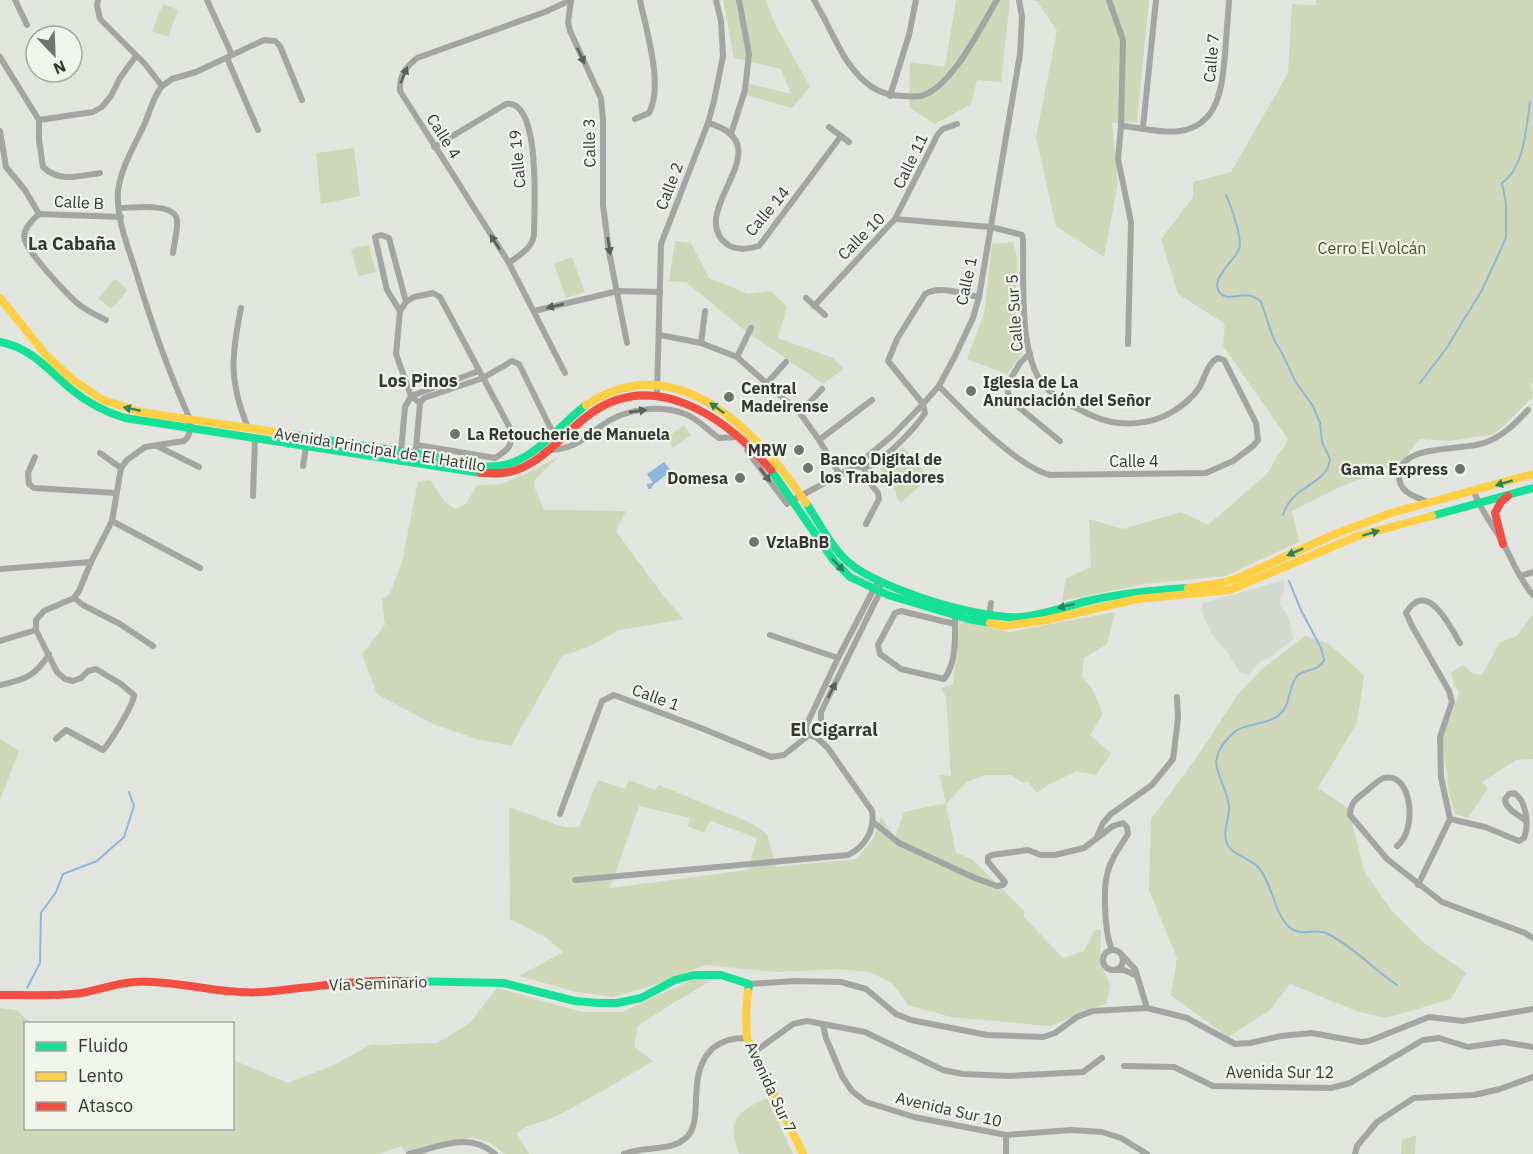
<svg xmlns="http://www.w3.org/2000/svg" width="1533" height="1154" font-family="'IBM Plex Sans',sans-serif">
<rect width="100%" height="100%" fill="#e2e4de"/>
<polygon fill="#d4d9ce" points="1284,580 1284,590 1279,604 1288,616 1293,639 1271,657 1257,664 1250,675 1240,673 1228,653 1211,633 1201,610 1203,603"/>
<g fill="#ced7b8" fill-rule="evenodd">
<polygon points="723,0 766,0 774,22 810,87 792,108 746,95 750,84 791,94 781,69 734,58"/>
<polygon points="956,0 1010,0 1001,82 977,80 971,104 935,124 909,107 910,62 945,67"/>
<polygon points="1029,0 1149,0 1137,122 1112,123 1118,182 1104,257 1056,226 1036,137 1057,31 1037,1"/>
<polygon points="1316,0 1533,0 1533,383 1531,384 1533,397 1495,434 1449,441 1419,439 1401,463 1342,486 1292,511 1299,542 1225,576 1144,584 1062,601 1066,578 1091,567 1089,519 1123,529 1181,512 1208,525 1267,474 1288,439 1223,346 1225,324 1178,294 1161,239 1193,197 1193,182 1231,172 1288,73 1292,4 1316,5"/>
<polygon points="163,4 178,10 168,37 152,31"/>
<polygon points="354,148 360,196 321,204 316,153"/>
<polygon points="675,241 691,243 709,278 748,294 770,291 787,306 778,338 833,358 844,369 823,384 739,326 686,282 669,281"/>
<polygon points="1013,242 1018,260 1015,308 1023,353 1007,374 967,359 984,314 992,244"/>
<polygon points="369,245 376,272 358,276 351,249"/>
<polygon points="572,257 585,292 566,298 554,264"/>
<polygon points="115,279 128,290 111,309 98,298"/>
<polygon points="684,425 691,435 673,448 666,438"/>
<polygon points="903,447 930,477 901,503 896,497 896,491 880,469"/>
<polygon points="558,457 535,480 534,486 544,510 626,511 616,531 664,597 684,619 619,630 590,646 562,656 511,746 477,739 433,724 377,694 362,654 385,625 382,599 390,594 402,562 418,482 430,480 445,502 455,509 466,504 477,485 501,484 526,474"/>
<path d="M1115 612 1107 644 1084 658 1082 677 1093 690 1103 714 1090 735 1111 753 1096 775 1077 771 1046 786 1037 793 1027 781 1023 783 1011 775H984L967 782 946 804 956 853 972 859 1025 912 1023 916 1063 958 1084 951 1095 930H1101L1100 962 1110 984 1107 1003 1050 1026 951 1017 908 1005 893 984 870 972 839 969 776 972 706 965 657 984 613 997 576 992 519 976 563 952 547 938 510 919 509 807 564 827H579L598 780 625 789 629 780 655 790 659 785 749 822 767 834 776 867 856 859 873 839 881 817 895 837 904 812 946 803 939 775 951 776 946 697 941 688 953 684 959 621 1009 632ZM639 806 691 818 687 826 704 833 711 821 757 838 748 870 610 888Z"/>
<polygon points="1533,613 1533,759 1516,760 1482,782 1488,788 1468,818 1455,814 1449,794 1442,736 1450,720 1459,692 1454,685 1451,673 1463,665 1474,674 1482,675 1500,642 1517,636"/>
<polygon points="1305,636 1329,644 1364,675 1357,723 1318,788 1348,808 1365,873 1392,911 1423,942 1466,973 1451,999 1386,1018 1359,1012 1290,984 1269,1011 1228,1037 1171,995 1177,958 1149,890 1151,819 1197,757 1238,694 1262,669"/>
<polygon points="0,739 19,751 0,800"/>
<path d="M694 979 711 981 670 1005 638 1026 634 1047 653 1061C619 1081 586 1101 550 1119 540 1123 523 1125 517 1134L529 1154H505L490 1143 473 1137 405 1153 402 1146 379 1154H0V1008L16 1010 31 1023 26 1024V1128H232L233 1060 288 1083 334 1065 370 1045 437 1043 470 1023 497 988 582 1012H622Z"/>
<path d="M767 1098 793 1154H739C726 1119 737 1112 767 1098Z"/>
<polygon points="1416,1135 1415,1154 1401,1154 1402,1140"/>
</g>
<polygon fill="#8eb6dd" points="664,462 671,471 653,485 651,489 648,489 647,484 653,483 647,474"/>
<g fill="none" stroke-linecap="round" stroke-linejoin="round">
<g stroke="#8eb6dd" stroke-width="2">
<path d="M1226 195C1231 206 1243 239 1239 249 1235 261 1207 280 1221 294 1230 303 1247 287 1261 302L1274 340 1282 353 1295 381 1313 406 1320 423 1322 442 1330 459C1328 485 1292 484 1283 515"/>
<path d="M1420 383 1446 349 1482 290 1506 238V203L1502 183C1525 167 1526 127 1530 102"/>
<path d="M1289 581 1301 610 1321 648 1324 660C1319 672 1307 668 1298 675 1287 686 1292 705 1279 715 1264 727 1244 721 1230 736 1202 765 1225 776 1229 806 1230 820 1221 833 1228 846 1233 854 1250 859 1258 867 1273 884 1273 911 1289 927 1302 938 1315 927 1328 934 1354 947 1373 969 1397 985"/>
<polyline points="27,988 40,963 41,913 56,892 63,874 97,861 124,837 134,806 129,792"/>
</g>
<g stroke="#a4a5a2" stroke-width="6">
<polyline points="15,0 27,25"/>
<polyline points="207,0 232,55"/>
<polyline points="571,0 568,22 570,31 601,98 603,121 603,205 609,252 627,343"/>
<path d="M814 0C826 20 835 42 847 61 861 81 877 96 903 96 909 96 915 97 921 96 952 88 981 26 997 0"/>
<polyline points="1109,0 1123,40 1121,126 1118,159 1131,222 1128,344"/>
<path d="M0 57 39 120V140L43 167C60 183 79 176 100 173"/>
<polyline points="227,58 258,130"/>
<polyline points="162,86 172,79 196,72 264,40 275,41 280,46 302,100"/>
<polyline points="890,96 909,35 916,0"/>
<path d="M635 119 649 113C664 85 646 30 640 0"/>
<polyline points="39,120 93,112 102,107 111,96 120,78 136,56"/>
<path d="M708 123C787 145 682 212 728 245 738 251 749 249 759 246L841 136"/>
<path d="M1121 126C1140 127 1161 134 1180 131 1219 125 1222 87 1225 55 1226 37 1228 18 1229 0"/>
<polyline points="829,127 849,142"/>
<polyline points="1143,127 1156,0"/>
<polyline points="0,131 6,167 25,190 39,214"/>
<polyline points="731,134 745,90 749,54 739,0"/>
<path d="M434 147 506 104C542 98 534 214 534 235 532 249 519 255 509 263"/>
<path d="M119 208C133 208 175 202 177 220 178 230 174 243 173 253"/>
<path d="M895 219 991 227 1022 235 1023 240C1024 279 1019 348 1040 380 1052 398 1074 407 1093 416 1117 427 1149 426 1172 412 1182 406 1193 397 1199 388 1205 378 1207 363 1218 358L1224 360 1256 423 1258 440 1253 446 1233 461 1206 473 1050 475C1018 467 962 410 939 386"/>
<polyline points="806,298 825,315"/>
<polyline points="814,306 895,219 938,134 943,129 957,124"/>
<path d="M241 308C231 357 229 381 248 428"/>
<polyline points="400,311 387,290 375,237 381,235 389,238 406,302"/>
<polyline points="534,311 618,291 660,292"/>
<path d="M106 320C96 315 85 310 77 303 67 294 24 249 24 237 24 228 32 220 39 214L121 217"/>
<polyline points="660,335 701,343 737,357 800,413 819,440 840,475"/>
<polyline points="701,343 705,311"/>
<polyline points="1030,353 1020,363 1007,385 1009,399 1060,441"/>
<polyline points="737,357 751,328"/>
<path d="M565 373 509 263 400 91C399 76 405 68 417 58L545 12 571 0"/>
<polyline points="767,383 786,362"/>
<polyline points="657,395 661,244 708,123 714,101 723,56 721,21 716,0"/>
<polyline points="800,413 822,389"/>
<polyline points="819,440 872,400"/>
<path d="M417 445 495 458C508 450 513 446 511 430L440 297 433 293 414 297 406 302 400 311 396 354 411 396 420 403"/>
<polyline points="157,446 199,467"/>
<polyline points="749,446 747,450 750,455 787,504"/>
<polyline points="416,448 420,403 424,398 483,378 512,361 519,364 553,433"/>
<path d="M548 450C574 449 582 440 601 426 623 409 659 404 685 414 699 419 707 430 719 438L738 437"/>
<polyline points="100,453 121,468"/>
<polyline points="35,457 28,473 29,484 34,488 116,493"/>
<polyline points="400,462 405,407 411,396 479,371"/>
<polyline points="303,466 306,447"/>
<path d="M856 466C859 467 863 468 865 467 881 465 917 426 925 413L923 404 888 361 897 339 925 294C941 285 962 294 979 297"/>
<polyline points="864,468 867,479 878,493 879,499 866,524"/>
<path d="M1474 491C1480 510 1492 524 1502 541 1512 559 1519 579 1533 595"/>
<polyline points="253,496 255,439"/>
<polyline points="793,500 856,466 893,435 923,404 939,386 955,356 973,318 979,297 1020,54 1022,17 1019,0"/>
<path d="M1428 502C1416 497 1399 493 1399 476 1399 443 1463 451 1484 443 1502 437 1515 424 1528 410"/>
<polyline points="112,521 200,568"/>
<polyline points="0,569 91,562"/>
<polyline points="1520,576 1533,572"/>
<polyline points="74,598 83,605 120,624 153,646"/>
<polyline points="989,616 991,603"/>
<path d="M955 624 901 611 895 613 878 645 880 654 901 669 944 679C957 663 955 635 955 615"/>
<polyline points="770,635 838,658"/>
<polyline points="0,641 36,630"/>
<path d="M0 685C24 680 36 676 49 654"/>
<polyline points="809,735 806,731 806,726 838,658 876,585"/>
<polyline points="812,736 816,737 821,731 821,712 880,592 880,581"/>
<path d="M56 739 66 730 103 750C110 743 134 704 134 695L121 684 96 669 88 671 81 678 73 681 65 679 57 672 36 630V620L44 611 74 598 79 591 91 562 112 521 121 468 127 460 145 447 184 441C191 436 190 427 190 419 168 371 151 322 136 272 128 247 116 218 118 191 121 167 135 145 145 123 151 109 152 99 162 86L145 64 100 19 97 6 98 0"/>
<polyline points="560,814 602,701 614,695 701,728 771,757 784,755 809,735"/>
<path d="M1450 819 1485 827 1519 841 1524 838C1529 826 1527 801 1514 793L1509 794 1505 799 1506 804 1512 811 1525 820"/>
<path d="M873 822 899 843 975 878 997 886 1003 885 1005 882 988 862V857L992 855 1028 850 1041 855H1055L1084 848 1113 826 1123 823 1127 827 1128 834C1120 847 1110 860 1107 875 1103 892 1105 935 1112 950"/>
<polyline points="1096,839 1103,823 1111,814 1152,785 1173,759 1178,718 1177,697"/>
<path d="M1397 846C1418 830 1412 771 1384 778 1378 780 1370 788 1365 792 1356 799 1350 803 1350 815L1387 859 1442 902 1525 933 1533 938"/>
<path d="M575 880 848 855C865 847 875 830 872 811L828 748 816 737"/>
<path d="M1418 885 1450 819 1441 777 1440 737 1452 702 1449 691 1412 626 1406 613C1427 578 1449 625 1460 643"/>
<circle cx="1113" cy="960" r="10"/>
<polyline points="1121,954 1135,969 1147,1008"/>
<polyline points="1116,970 1124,970 1137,976"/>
<polyline points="749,984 795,981 841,982 866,989 896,1014 911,1020 987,1035 1043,1037 1055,1033 1077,1017 1093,1011 1147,1008 1187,1018 1235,1044 1250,1043 1281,1036 1312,1033 1361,1042 1369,1041 1429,1017 1463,1021 1533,1009"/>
<polyline points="823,1025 826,1038 842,1076 852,1091 866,1102 914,1117 1006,1135 1071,1130 1102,1132 1121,1138 1147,1154"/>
<polyline points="753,1053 793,1024 807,1021 865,1032 943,1070 963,1074 1009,1076 1083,1072 1102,1058"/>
<polyline points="1124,1066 1174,1067 1213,1086 1331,1088 1350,1083 1423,1040 1439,1038 1468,1047 1503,1042 1533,1047"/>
<path d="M409 1154C439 1147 469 1131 495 1154"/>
<path d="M624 1154C644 1145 670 1153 687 1137 705 1119 685 1075 712 1049 723 1040 733 1038 747 1038"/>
<polyline points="1006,1154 1006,1135"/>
<polyline points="1355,1154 1357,1146 1377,1122 1414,1098 1474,1095 1500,1089 1533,1077"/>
</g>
<g stroke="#16e098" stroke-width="8">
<path d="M0 342C32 348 48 370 72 390 88 403 105 412 125 418L481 473"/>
<path d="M289 434C333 441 376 448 420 454 451 459 484 474 514 462 542 451 562 423 586 405"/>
<polyline points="771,470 834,561 850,577 888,595 968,619 990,623"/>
<path d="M806 503C819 522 831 547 848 562 879 589 980 620 1021 617 1044 615 1066 606 1088 601 1122 593 1154 590 1188 588"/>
<polyline points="1432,516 1533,488"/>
<polyline points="404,981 504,983 575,1001 598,1003 617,1003 641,998 675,980 694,975 721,975 749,984 748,992"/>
</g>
<g stroke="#ffcf43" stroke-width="8">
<polyline points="0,298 46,355 73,380 103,400 140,412 289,434"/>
<path d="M586 405C677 345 758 432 806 503"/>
<polyline points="1188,588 1221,583 1238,578 1335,534 1391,513 1533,474"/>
<polyline points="990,623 1003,626 1046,620 1137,599 1230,590 1358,536 1432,516"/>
<polyline points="748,992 746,1014 747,1038 803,1154"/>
</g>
<g stroke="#f24e42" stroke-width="8">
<path d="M481 473C490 473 500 474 509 472 539 466 563 435 586 417 652 365 726 417 771 470"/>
<polyline points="1503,544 1495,513 1501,502 1508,496"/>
<path d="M0 995C24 995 49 996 73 994 94 992 114 983 136 982 178 980 220 995 263 992 310 988 356 979 404 981"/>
</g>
</g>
<defs><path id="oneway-solid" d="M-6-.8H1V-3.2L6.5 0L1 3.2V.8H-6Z" transform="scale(1.5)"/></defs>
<g fill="#5c5e5a">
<use href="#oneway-solid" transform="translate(581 56) rotate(65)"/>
<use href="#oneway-solid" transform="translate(404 75) rotate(-67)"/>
<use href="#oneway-solid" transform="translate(495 242) rotate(-123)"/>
<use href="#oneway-solid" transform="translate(609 246) rotate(82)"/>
<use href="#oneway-solid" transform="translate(555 306) rotate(167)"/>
<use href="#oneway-solid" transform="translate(638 411) rotate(-8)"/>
<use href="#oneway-solid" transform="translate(765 475) rotate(53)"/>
<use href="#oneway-solid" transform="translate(832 690) rotate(-64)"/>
</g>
<g fill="#288360">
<use href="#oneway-solid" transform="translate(717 408) rotate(-144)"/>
<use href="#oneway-solid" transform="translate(132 409) rotate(-168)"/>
<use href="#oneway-solid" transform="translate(1504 483) rotate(164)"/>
<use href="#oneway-solid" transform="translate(1371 533) rotate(-17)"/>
<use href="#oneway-solid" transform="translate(1295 552) rotate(156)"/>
<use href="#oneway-solid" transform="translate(838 565) rotate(47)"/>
<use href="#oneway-solid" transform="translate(1066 606) rotate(166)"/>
</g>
<g fill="#72746f" stroke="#f0f4e9" stroke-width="2">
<circle cx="971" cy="391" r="6"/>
<circle cx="729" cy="397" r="6"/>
<circle cx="455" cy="434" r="6"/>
<circle cx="799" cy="450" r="6"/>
<circle cx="808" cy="468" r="6"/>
<circle cx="1460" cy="469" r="6"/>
<circle cx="740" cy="478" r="6"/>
<circle cx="754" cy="542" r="6"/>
</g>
<g text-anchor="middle" stroke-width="4.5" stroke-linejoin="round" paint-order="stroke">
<g font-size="16" fill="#363733" stroke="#f0f4e9">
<text transform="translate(1211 58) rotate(-85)" y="6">Calle 7</text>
<text transform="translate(444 136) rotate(58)" y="6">Calle 4</text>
<text transform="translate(589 143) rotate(-91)" y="6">Calle 3</text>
<text transform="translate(517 159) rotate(-95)" y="6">Calle 19</text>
<text transform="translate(910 161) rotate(-64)" y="6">Calle 11</text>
<text transform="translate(669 186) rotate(-69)" y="6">Calle 2</text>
<text transform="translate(79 202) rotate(3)" y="6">Calle B</text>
<text transform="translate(767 211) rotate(-50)" y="6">Calle 14</text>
<text transform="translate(861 236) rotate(-45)" y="6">Calle 10</text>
<text transform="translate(966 281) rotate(-78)" y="6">Calle 1</text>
<text transform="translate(1014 313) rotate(-94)" y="6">Calle Sur 5</text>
<text transform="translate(380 449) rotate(9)" y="6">Avenida Principal de El Hatillo</text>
<text x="1134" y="467">Calle 4</text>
<text transform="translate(656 697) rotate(20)" y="6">Calle 1</text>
<text transform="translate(378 983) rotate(-2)" y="6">Vía Seminario</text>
<text x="1280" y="1078">Avenida Sur 12</text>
<text transform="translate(771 1087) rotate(65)" y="6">Avenida Sur 7</text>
<text transform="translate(949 1109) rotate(13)" y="6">Avenida Sur 10</text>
</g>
<g font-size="16" fill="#46541d" stroke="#f0f4e9">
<text x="1372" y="254">Cerro El Volcán</text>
</g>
<g font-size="16" font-weight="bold" fill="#363733" stroke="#f0f4e9" text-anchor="start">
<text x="983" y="388">Iglesia de La<tspan x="983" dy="18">Anunciación del Señor</tspan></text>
<text x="741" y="394">Central<tspan x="741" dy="18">Madeirense</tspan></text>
<text x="467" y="440">La Retoucherie de Manuela</text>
<text x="787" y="456" text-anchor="end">MRW</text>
<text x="820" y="465">Banco Digital de<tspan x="820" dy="18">los Trabajadores</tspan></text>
<text x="1448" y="475" text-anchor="end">Gama Express</text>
<text x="728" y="484" text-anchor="end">Domesa</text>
<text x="766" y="548">VzlaBnB</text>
</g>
<g font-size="18" font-weight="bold" fill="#363733" stroke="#f0f4e9">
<text x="72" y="250">La Cabaña</text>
<text x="418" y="387">Los Pinos</text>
<text x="834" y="736">El Cigarral</text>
</g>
</g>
<rect x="24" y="1022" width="210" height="108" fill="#f0f4e9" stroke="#a6a8a0" stroke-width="1.5"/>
<rect x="36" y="1042" width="30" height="9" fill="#16e098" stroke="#a6a8a0" stroke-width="1.5"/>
<text x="78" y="1052" font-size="18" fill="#363733">Fluido</text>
<rect x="36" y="1072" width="30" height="9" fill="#ffcf43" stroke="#a6a8a0" stroke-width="1.5"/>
<text x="78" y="1082" font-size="18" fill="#363733">Lento</text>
<rect x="36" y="1102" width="30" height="9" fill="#f24e42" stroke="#a6a8a0" stroke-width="1.5"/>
<text x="78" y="1112" font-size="18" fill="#363733">Atasco</text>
<g transform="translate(54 54) rotate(157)"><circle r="28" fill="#f0f4e9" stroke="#a6a8a0" stroke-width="1.5"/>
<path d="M0-4.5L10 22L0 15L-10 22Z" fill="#72746f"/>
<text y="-9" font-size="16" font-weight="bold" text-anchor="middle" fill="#363733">N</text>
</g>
</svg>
